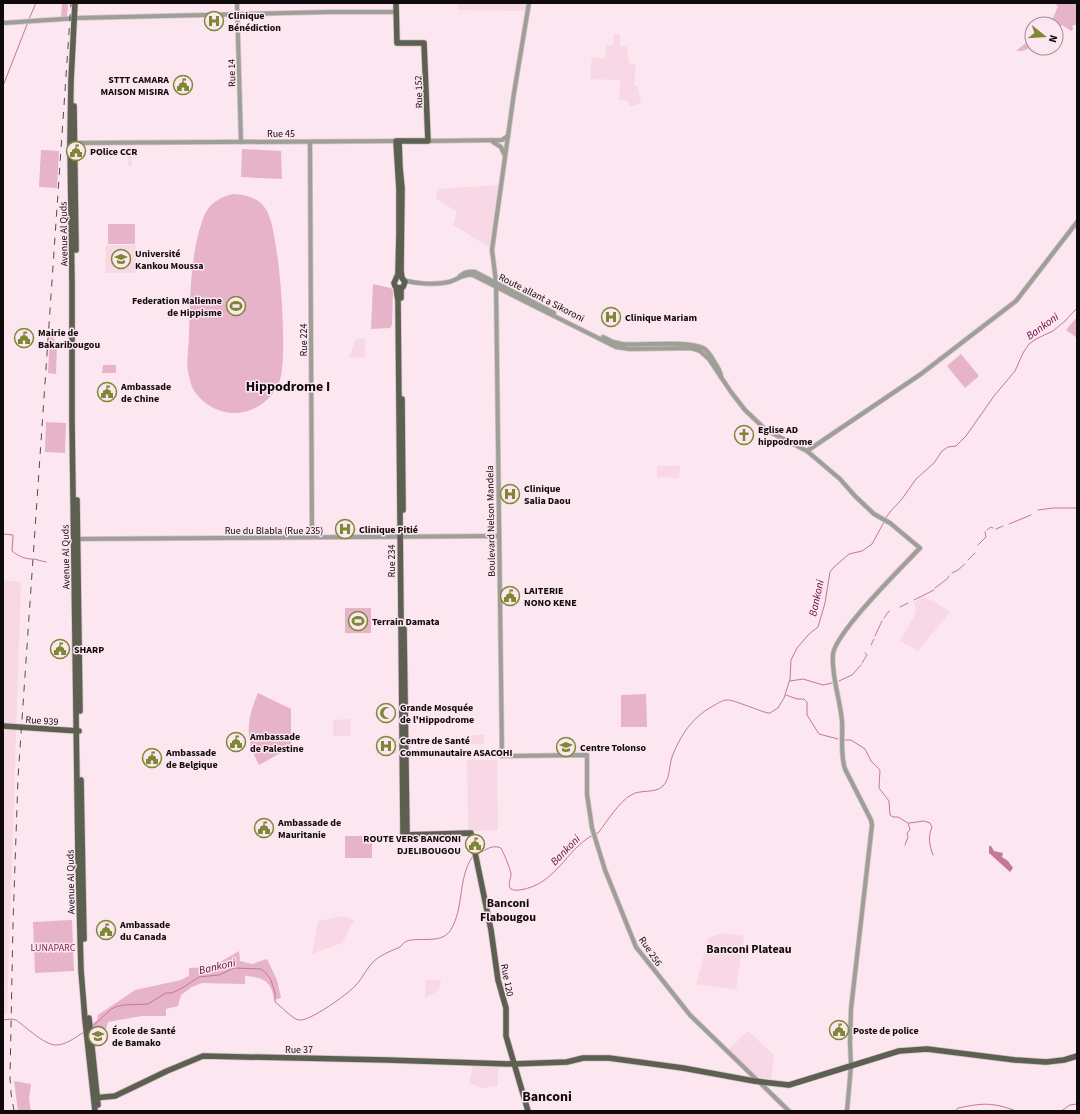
<svg xmlns="http://www.w3.org/2000/svg" width="1080" height="1114" font-family="'Source Sans 3',sans-serif">
<rect width="100%" height="100%" fill="#fce6ef"/>
<g fill="#f7d8e4">
<polygon points="457,3 527,3 526,11 458,10"/>
<polygon points="614,34 620,35 620,46 627,47 629,63 636,65 634,85 638,87 641,103 630,107 627,101 619,100 620,80 590,79 592,57 604,59 607,45 613,45"/>
<polygon points="127,147 131,147 132,166 128,166"/>
<polygon points="500,185 489,247 453,225 457,212 436,198 437,189"/>
<polygon points="106,245 136,245 136,273 105,273"/>
<polygon points="607,309 614,309 615,324 610,324"/>
<polygon points="356,339 365,339 365,357 352,358 349,357"/>
<polygon points="657,466 680,466 679,478 657,477"/>
<polygon points="3,580 21,582 7,1014 3,1015"/>
<polygon points="924,597 931,601 932,600 950,612 918,651 900,641 914,617 916,609 914,603 920,598"/>
<polygon points="351,719 351,736 333,736 333,720"/>
<rect x="471" y="735" width="13" height="9"/>
<polygon points="397,738 397,754 376,754 376,739"/>
<polygon points="467,760 497,760 498,830 468,831"/>
<polygon points="343,916 354,920 342,943 312,954 318,921"/>
<polygon points="724,933 744,936 736,990 696,984 709,937"/>
<polygon points="425,980 441,980 439,990 425,998"/>
<polygon points="748,1031 774,1055 771,1079 757,1077 728,1050"/>
<polygon points="473,1066 498,1066 498,1086 482,1088 469,1083"/>
</g>
<g fill="#e7b3c9">
<polygon points="62,3 68,3 67,18 61,18"/>
<polygon points="1053,3 1077,3 1077,24 1072,26 1073,28 1073,30 1071,31 1062,25 1059,27 1059,31 1056,33 1056,24 1047,24 1053,18 1058,6"/>
<polygon points="1032,38 1032,47 1022,51 1016,51"/>
<polygon points="242,149 281,151 282,179 241,177"/>
<polygon points="41,150 59,151 57,188 39,187"/>
<path d="M233 194C246 195 257 197 265 208 280 225 288 358 280 380 274 398 256 412 237 413 219 414 200 403 192 387 191 383 189 377 188 372 186 361 189 347 189 336 190 301 190 265 199 231 201 226 202 219 205 214 211 202 221 197 233 194Z"/>
<rect x="108" y="224" width="27" height="20"/>
<polygon points="373,284 391,288 393,291 392,325 390,328 371,329"/>
<polygon points="1077,317 1077,338 1066,330"/>
<polygon points="50,333 57,344 56,374 48,373"/>
<polygon points="961,354 979,376 965,388 947,366"/>
<polygon points="103,365 116,365 116,373 102,373"/>
<polygon points="46,422 66,423 65,453 45,452"/>
<rect x="345" y="608" width="26" height="25"/>
<path d="M258 693 291 709V747L259 765C245 738 246 721 258 693Z"/>
<polygon points="646,694 647,727 621,727 621,695"/>
<rect x="345" y="836" width="27" height="22"/>
<polygon points="72,920 74,971 35,973 33,922"/>
<path d="M239 951 240 961 252 964 267 959 277 980 281 998 274 1000C272 981 263 977 245 976V984L202 983 192 987 181 995 178 1006 166 1009V1016H142L108 1022 106 1029 93 1032 92 1024 97 1020 98 1015 135 990 181 980 189 976V968L208 967V969Z"/>
<polygon points="14,1081 31,1084 29,1099 31,1111 18,1111"/>
</g>
<polygon fill="#c4779a" points="989,846 991,846 994,851 1003,853 1002,857 1008,861 1013,868 1010,872 989,853"/>
<g fill="none" stroke-linecap="round" stroke-linejoin="round">
<g stroke="#c4779a" stroke-width="1">
<polyline points="29,19 36,3"/>
<polyline points="3,86 28,22"/>
<polyline points="1038,510 1053,508 1077,508"/>
<polyline points="885,519 890,512 902,499 916,479 934,463 942,451 948,447 956,446 966,436 994,396 1015,371 1023,353 1029,344 1036,339 1053,331 1065,321 1077,308"/>
<polyline points="1009,524 1031,515"/>
<polyline points="996,529 1003,526"/>
<polyline points="987,530 991,527 993,528"/>
<path d="M3 534 13 535 12 551C18 556 25 559 32 559"/>
<polyline points="978,545 986,537 985,532"/>
<polyline points="34,559 46,562"/>
<polyline points="968,560 975,553"/>
<polyline points="952,573 958,570 965,564"/>
<polyline points="935,588 947,579 949,576"/>
<polyline points="914,600 934,590"/>
<polyline points="900,607 908,603"/>
<polyline points="884,618 889,611"/>
<polyline points="875,636 882,621"/>
<polyline points="871,645 874,639"/>
<polyline points="862,663 867,655 865,653"/>
<polyline points="790,681 803,679 823,685 832,683"/>
<polyline points="839,681 852,675 861,665"/>
<polyline points="786,695 797,699 804,699 807,702 807,715 819,734 838,739"/>
<polyline points="844,740 851,740 865,749 871,761 880,770 879,788 889,801 890,815 893,817 898,817 908,823 910,830 907,833 908,837 905,845"/>
<path d="M909 823 924 821 930 823 932 827C928 837 929 844 933 855"/>
<path d="M596 834 599 832C607 821 620 801 631 795 640 789 655 794 663 786 670 779 669 766 672 757 680 736 692 717 713 706 717 704 722 700 727 700 732 699 759 711 768 713H770L778 708 784 698 790 679 791 660 797 648 809 634 818 627 825 603 830 572 834 567 849 554 862 551 872 544 884 522"/>
<path d="M478 854C485 850 493 844 501 848 504 854 510 868 511 874 511 879 507 885 511 889 514 891 518 890 520 890 557 884 565 850 593 835"/>
<path d="M3 1020 11 1019 16 1020C25 1026 44 1045 56 1045 66 1045 76 1037 84 1032"/>
<path d="M92 1027 110 1010 115 1007 123 1005 148 1004 166 993H172L184 987 199 977 219 975 234 968 261 969 266 973 271 980 275 993V1002C281 1006 292 1019 299 1020 309 1022 348 994 355 986 365 976 368 963 381 956 387 952 394 950 400 947 402 945 404 942 407 941 420 937 441 944 450 931 465 908 457 878 473 856"/>
<path d="M955 1111 958 1108C983 1103 992 1102 1016 1111"/>
<polyline points="1061,1111 1070,1105 1077,1104"/>
</g>
<defs>
<g id="minor">
<polyline points="237,3 241,142"/>
<polyline points="529,3 514,93 492,250 496,282 502,756 587,755 587,794 592,828 605,870 636,947 690,1015 789,1111"/>
<polyline points="3,23 78,18 329,12 396,12"/>
<polyline points="428,141 502,140 508,136"/>
<polyline points="310,142 312,537"/>
<polyline points="493,142 501,147 504,154"/>
<polyline points="72,143 396,141"/>
<path d="M460 276C465 272 468 271 475 272L554 313"/>
<path d="M404 280C416 284 436 285 449 282 457 280 464 273 473 275L528 303 616 347 630 349 691 348 700 351 709 359 731 392 745 410 766 430 807 451 840 479 855 496 874 514 890 523 920 548C902 567 836 632 833 654 831 676 840 698 842 721 843 737 840 753 845 769L871 820 872 825 851 1009 850 1043 851 1066 847 1111"/>
<path d="M603 337 613 342 622 344C643 346 687 340 703 348 709 351 712 358 715 363 718 368 721 372 721 377"/>
<polyline points="807,451 921,374 1016,301 1077,222"/>
<polyline points="76,539 499,536"/>
</g>
<g id="major">
<polyline points="75,3 71,81 70,143 72,284 72,421 78,859 81,970 85,1020 95,1111"/>
<polyline points="396,3 397,43 424,43 428,141 396,141 399,189 399,233 398,274 394,283 395,286 398,288 403,287 405,282 402,278 401,271 402,188 400,168 399,141"/>
<polyline points="74,106 76,250"/>
<polyline points="396,287 398,301 403,835 471,833 491,930 498,980 506,1008 506,1036 528,1111"/>
<polyline points="401,298 401,288"/>
<polyline points="402,399 403,510"/>
<polyline points="77,500 80,711"/>
<polyline points="404,629 407,835"/>
<polyline points="3,726 79,731"/>
<polyline points="81,780 84,939"/>
<polyline points="89,1018 98,1105"/>
<polyline points="94,1098 115,1096 167,1071 203,1056 387,1060 513,1064 567,1062 583,1058 609,1058 683,1068 754,1081 789,1085 899,1051 927,1049 1015,1060 1046,1062 1064,1060 1077,1056"/>
</g>
</defs>
<use href="#minor" stroke="#d6c3cb" stroke-width="5.5"/>
<use href="#major" stroke="#d6c3cb" stroke-width="7"/>
<use href="#minor" stroke="#9e9f97" stroke-width="4"/>
<use href="#major" stroke="#5d6051" stroke-width="5.5"/>
<polyline stroke="#574c50" stroke-width="1" stroke-dasharray="7 7" stroke-linecap="butt" points="14,1111 11,1093 10,1078 13,923 18,778 71,3"/>
</g>
<defs>
<symbol id="hospital-ring" viewBox="-11 -11 22 22"><circle r="9.5" fill="#fce6ef" stroke="#7d8734" stroke-width="1.5"/><path d="M-5-5h3v3.5h4V-5h3V5h-3V1.5h-4V5h-3Z" fill="#7d8734"/></symbol>
<symbol id="civic-ring" viewBox="-11 -11 22 22"><circle r="9.5" fill="#fce6ef" stroke="#7d8734" stroke-width="1.5"/><path d="M-.6-6.5H3V-4.5H.6V-3L4-1V1h2V6H-6V1h2V-1L-.6-3ZM-1.2 2.5V6h2.4V2.5Z" fill="#7d8734"/></symbol>
<symbol id="university-ring" viewBox="-11 -11 22 22"><circle r="9.5" fill="#fce6ef" stroke="#7d8734" stroke-width="1.5"/><path d="M0-5L7-2L0 1L-7-2ZM-4 1L0 2.5L4 1V4Q0 6-4 4Z" fill="#7d8734"/></symbol>
<symbol id="stadium-ring" viewBox="-11 -11 22 22"><circle r="9.5" fill="#fce6ef" stroke="#7d8734" stroke-width="1.5"/><path d="M0-5a6.5 5 0 1 0 0 10a6.5 5 0 1 0 0-10ZM-3.5-1.8h7v3.6h-7Z" fill="#7d8734"/></symbol>
<symbol id="church-ring" viewBox="-11 -11 22 22"><circle r="9.5" fill="#fce6ef" stroke="#7d8734" stroke-width="1.5"/><path d="M-1.2-6h2.4v3.5h3.3v2.4h-3.3V6h-2.4V-.1h-3.3v-2.4h3.3Z" fill="#7d8734"/></symbol>
<symbol id="mosque-ring" viewBox="-11 -11 22 22"><circle r="9.5" fill="#fce6ef" stroke="#7d8734" stroke-width="1.5"/><path d="M3.5-4.9A6 6 0 1 0 3.5 4.9A5 5 0 1 1 3.5-4.9Z" fill="#7d8734"/></symbol>
</defs>
<g fill-rule="evenodd">
<use href="#hospital-ring" x="203" y="10" width="22" height="22"/>
<use href="#civic-ring" x="172" y="74" width="22" height="22"/>
<use href="#civic-ring" x="65" y="140" width="22" height="22"/>
<use href="#university-ring" x="110" y="248" width="22" height="22"/>
<use href="#stadium-ring" x="225" y="295" width="22" height="22"/>
<use href="#hospital-ring" x="600" y="306" width="22" height="22"/>
<use href="#civic-ring" x="13" y="327" width="22" height="22"/>
<use href="#civic-ring" x="96" y="381" width="22" height="22"/>
<use href="#church-ring" x="733" y="424" width="22" height="22"/>
<use href="#hospital-ring" x="499" y="483" width="22" height="22"/>
<use href="#hospital-ring" x="334" y="518" width="22" height="22"/>
<use href="#civic-ring" x="499" y="585" width="22" height="22"/>
<use href="#stadium-ring" x="347" y="610" width="22" height="22"/>
<use href="#civic-ring" x="49" y="638" width="22" height="22"/>
<use href="#mosque-ring" x="375" y="702" width="22" height="22"/>
<use href="#civic-ring" x="225" y="731" width="22" height="22"/>
<use href="#hospital-ring" x="375" y="735" width="22" height="22"/>
<use href="#university-ring" x="555" y="736" width="22" height="22"/>
<use href="#civic-ring" x="141" y="747" width="22" height="22"/>
<use href="#civic-ring" x="253" y="817" width="22" height="22"/>
<use href="#civic-ring" x="464" y="833" width="22" height="22"/>
<use href="#civic-ring" x="95" y="919" width="22" height="22"/>
<use href="#civic-ring" x="828" y="1019" width="22" height="22"/>
<use href="#university-ring" x="87" y="1025" width="22" height="22"/>
</g>
<g text-anchor="middle" stroke-width="3" stroke-linejoin="round" paint-order="stroke">
<g font-size="10" font-weight="bold" fill="#110a0d" stroke="#fce6ef" text-anchor="start">
<text x="228" y="19">Clinique<tspan x="228" dy="12">Bénédiction</tspan></text>
<text x="169" y="83" text-anchor="end">STTT CAMARA<tspan x="169" dy="12">MAISON MISIRA</tspan></text>
<text x="90" y="155">POlice CCR</text>
<text x="135" y="257">Université<tspan x="135" dy="12">Kankou Moussa</tspan></text>
<text x="222" y="304" text-anchor="end">Federation Malienne<tspan x="222" dy="12">de Hippisme</tspan></text>
<text x="625" y="321">Clinique Mariam</text>
<text x="38" y="336">Mairie de<tspan x="38" dy="12">Bakaribougou</tspan></text>
<text x="121" y="390">Ambassade<tspan x="121" dy="12">de Chine</tspan></text>
<text x="758" y="433">Eglise AD<tspan x="758" dy="12">hippodrome</tspan></text>
<text x="524" y="492">Clinique<tspan x="524" dy="12">Salia Daou</tspan></text>
<text x="359" y="533">Clinique Pitié</text>
<text x="524" y="594">LAITERIE<tspan x="524" dy="12">NONO KENE</tspan></text>
<text x="372" y="625">Terrain Damata</text>
<text x="74" y="653">SHARP</text>
<text x="400" y="711">Grande Mosquée<tspan x="400" dy="12">de l'Hippodrome</tspan></text>
<text x="250" y="740">Ambassade<tspan x="250" dy="12">de Palestine</tspan></text>
<text x="400" y="744">Centre de Santé<tspan x="400" dy="12">Communautaire ASACOHI</tspan></text>
<text x="580" y="751">Centre Tolonso</text>
<text x="166" y="756">Ambassade<tspan x="166" dy="12">de Belgique</tspan></text>
<text x="278" y="826">Ambassade de<tspan x="278" dy="12">Mauritanie</tspan></text>
<text x="461" y="842" text-anchor="end">ROUTE VERS BANCONI<tspan x="461" dy="12">DJELIBOUGOU</tspan></text>
<text x="120" y="928">Ambassade<tspan x="120" dy="12">du Canada</tspan></text>
<text x="112" y="1034">École de Santé<tspan x="112" dy="12">de Bamako</tspan></text>
<text x="853" y="1034">Poste de police</text>
</g>
<g font-size="10" fill="#110a0d" stroke="#fce6ef">
<text transform="translate(231 73) rotate(-91)" y="4">Rue 14</text>
<text transform="translate(418 92) rotate(-92)" y="4">Rue 152</text>
<text x="281" y="137">Rue 45</text>
<text transform="translate(63 234) rotate(-91)" y="4">Avenue Al Quds</text>
<text transform="translate(542 297) rotate(27)" y="4">Route allant a Sikoroni</text>
<text transform="translate(303 340) rotate(-90)" y="4">Rue 224</text>
<text transform="translate(490 521) rotate(-91)" y="4">Boulevard Nelson Mandela</text>
<text x="274" y="534">Rue du Blabla (Rue 235)</text>
<text transform="translate(65 557) rotate(-91)" y="4">Avenue Al Quds</text>
<text transform="translate(391 561) rotate(-90)" y="4">Rue 234</text>
<text transform="translate(42 720) rotate(4)" y="4">Rue 939</text>
<text transform="translate(70 882) rotate(-91)" y="4">Avenue Al Quds</text>
<text transform="translate(651 951) rotate(56)" y="4">Rue 256</text>
<text transform="translate(508 980) rotate(79)" y="4">Rue 120</text>
<text x="299" y="1053">Rue 37</text>
</g>
<g font-size="10" fill="#7a1f50" stroke="#fce6ef">
<text x="53" y="951">LUNAPARC</text>
</g>
<g font-size="11" font-style="italic" fill="#65053e" stroke="#fce6ef">
<text transform="translate(1042 326) rotate(-36)" y="4">Bankoni</text>
<text transform="translate(816 598) rotate(-78)" y="4">Bankoni</text>
<text transform="translate(565 850) rotate(-46)" y="4">Bankoni</text>
<text transform="translate(217 966) rotate(-13)" y="4">Bankoni</text>
</g>
<g font-size="12" font-weight="bold" fill="#110a0d" stroke="#fce6ef">
<text x="508" y="907">Banconi<tspan x="508" dy="14">Flabougou</tspan></text>
<text x="749" y="953">Banconi Plateau</text>
</g>
<g font-size="14" font-weight="bold" fill="#110a0d" stroke="#fce6ef">
<text x="288" y="391">Hippodrome I</text>
<text x="547" y="1101">Banconi</text>
</g>
</g>
<rect width="1080" height="1114" fill="none" stroke="#110a0d" stroke-width="8"/>
<g transform="translate(1044 36) rotate(107)"><circle r="19" fill="#fce6ef" stroke="#9e8e95"/>
<path d="M0-3L7 15L0 10L-7 15Z" fill="#7d8734"/>
<text y="-6" font-size="11" font-weight="bold" text-anchor="middle" fill="#110a0d">N</text>
</g>
</svg>
